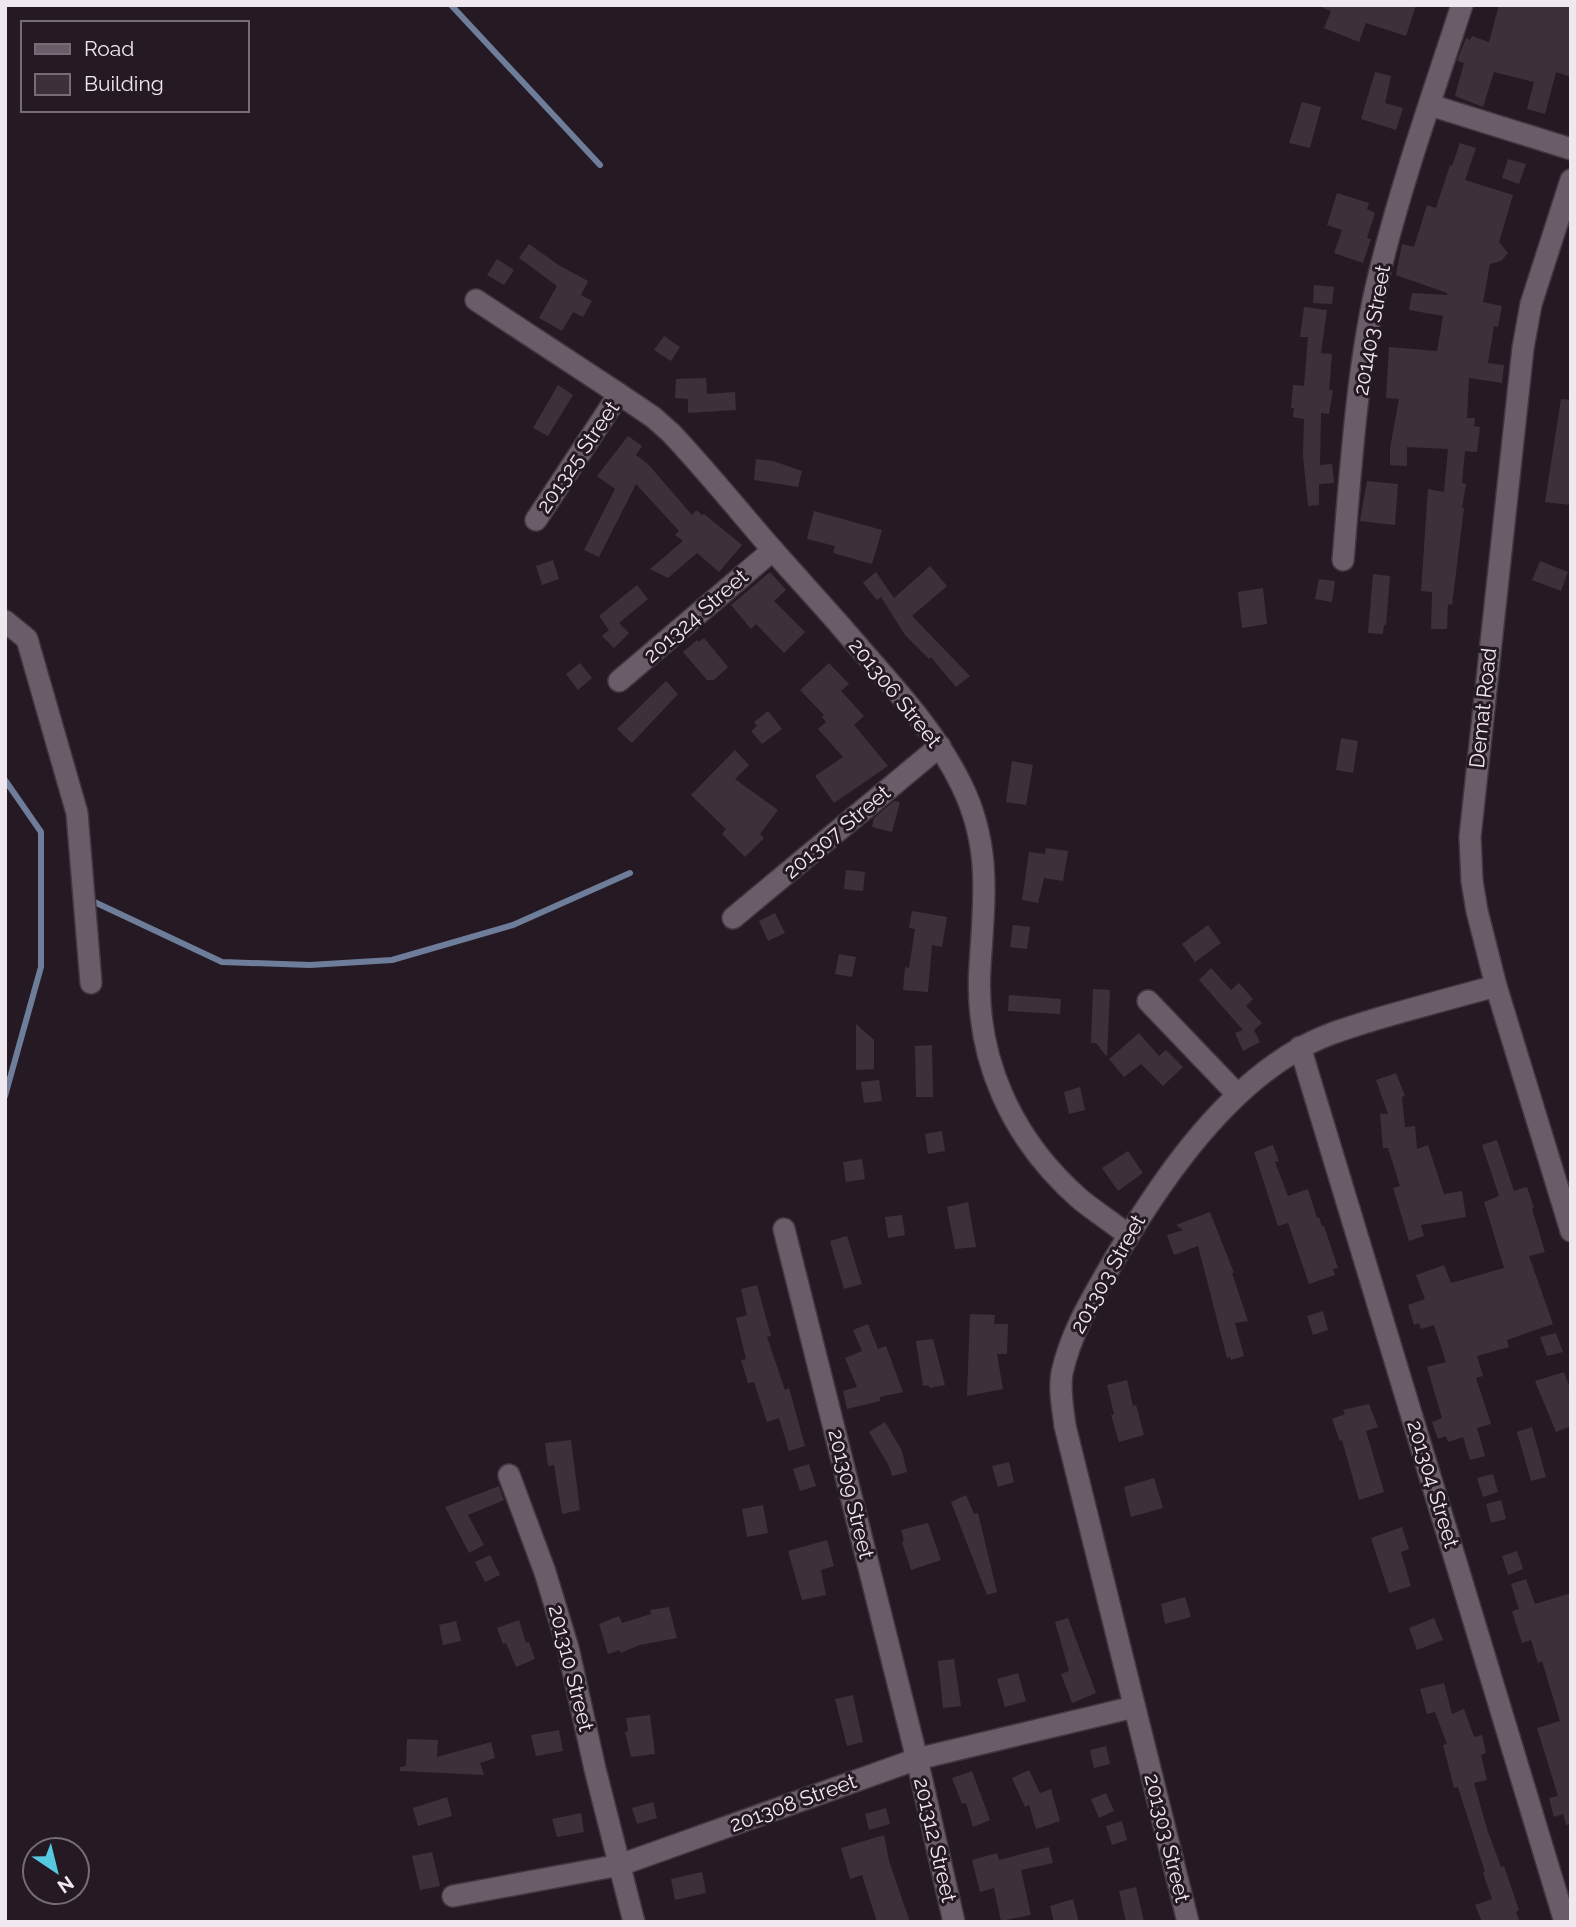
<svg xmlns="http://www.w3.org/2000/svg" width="1576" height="1927" font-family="Raleway,sans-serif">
<rect width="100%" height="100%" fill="#251a24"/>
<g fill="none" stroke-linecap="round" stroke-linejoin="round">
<g stroke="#6e7d9a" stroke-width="6">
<polyline points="451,5 600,165"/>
<polyline points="5,780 41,832 41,967 5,1096"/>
<polyline points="88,899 222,962 310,965 392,960 513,925 630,873"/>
</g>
</g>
<g fill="#3d303b">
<polygon points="1323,5 1416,5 1406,36 1366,23 1359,42 1324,28 1331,11 1323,8"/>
<polygon points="1499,5 1571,5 1571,77 1556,72 1545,114 1527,109 1534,82 1494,72 1483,107 1455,96 1464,63 1457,61 1466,38 1470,40 1472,36 1489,42"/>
<polygon points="1375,72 1391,76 1385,103 1403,108 1396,130 1361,119"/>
<polygon points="1302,102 1321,107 1310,148 1289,143"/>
<polygon points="1460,143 1476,148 1465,180 1513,195 1499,242 1508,253 1501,261 1490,264 1483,302 1502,306 1498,327 1494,326 1488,363 1504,365 1502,383 1469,378 1467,418 1475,418 1474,426 1480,427 1477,452 1465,451 1462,483 1466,484 1462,508 1464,508 1452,605 1448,604 1447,629 1431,629 1432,592 1421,591 1428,489 1444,492 1448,449 1407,447 1407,466 1390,465 1390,448 1399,399 1386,398 1389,347 1437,351 1443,316 1409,310 1412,293 1447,295 1447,293 1396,275 1402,244 1414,247 1427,205 1436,208 1450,165 1452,166"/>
<polygon points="1508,159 1526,164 1519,184 1502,178"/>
<polygon points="1337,193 1369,203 1367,209 1375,213 1367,238 1371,239 1363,263 1334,253 1342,230 1327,225"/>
<polygon points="529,244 560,266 588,281 581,295 592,301 583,317 573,312 562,331 539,318 557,286 519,258"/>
<polygon points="497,259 514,270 504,285 487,275"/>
<polygon points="1314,285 1334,287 1332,304 1313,303"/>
<polygon points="1304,307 1327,310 1321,353 1332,354 1329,390 1333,390 1329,414 1321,413 1320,465 1332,464 1334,483 1319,484 1319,505 1308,506 1303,456 1304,419 1293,417 1294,408 1291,408 1293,385 1304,386 1308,337 1300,337"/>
<polygon points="664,336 680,347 671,361 654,350"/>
<polygon points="706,378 707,394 735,392 736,410 688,413 688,399 675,398 676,379"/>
<polygon points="558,385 573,395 548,436 533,428"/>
<polygon points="1561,399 1571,400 1571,505 1545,502"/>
<polygon points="628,436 642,446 636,455 648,464 692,515 696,510 702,515 704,514 742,545 719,572 697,553 668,578 650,569 683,541 675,535 679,531 636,484 599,557 584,550 615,489 597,476"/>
<polygon points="756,459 773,461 802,471 798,487 754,480"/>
<polygon points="1367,481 1398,484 1395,525 1360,521"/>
<polygon points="814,511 882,530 872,564 833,553 835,546 807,539"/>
<polygon points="553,560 559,579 542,585 536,566"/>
<polygon points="1540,561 1568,572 1561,591 1532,580"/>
<polygon points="930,566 947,586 912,616 970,676 956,687 931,657 929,659 905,635 881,597 877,600 863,583 876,572 894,598"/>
<polygon points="770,572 786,590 774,601 805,632 784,653 756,624 751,629 731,605"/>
<polygon points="1373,574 1390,576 1386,625 1384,625 1383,634 1368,633"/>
<polygon points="1319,579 1335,581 1332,602 1315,599"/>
<polygon points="637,585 648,599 619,623 629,633 614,648 602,636 609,630 599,616"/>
<polygon points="1263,588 1267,624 1242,628 1238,592"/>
<polygon points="704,638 728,667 714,680 707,680 683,652 697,640 699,642"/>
<polygon points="580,663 592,678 578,690 566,674"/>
<polygon points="829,663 849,684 841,691 864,716 854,725 888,766 834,803 815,776 843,757 818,729 826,722 822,717 824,715 800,690"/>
<polygon points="666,681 678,694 632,743 617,729"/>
<polygon points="768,711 782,729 762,744 751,731 757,726 754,722"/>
<polygon points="1341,738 1358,741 1353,773 1336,770"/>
<polygon points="735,750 749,765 735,779 778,810 760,834 764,838 745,857 722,834 726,829 691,795"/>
<polygon points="1012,761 1033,765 1026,805 1006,802"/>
<polygon points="894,801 900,802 892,832 872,827 874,818"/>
<polygon points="1046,848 1068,851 1063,881 1044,878 1038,903 1022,900 1029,852 1045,854"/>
<polygon points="846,870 865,872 863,891 844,889"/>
<polygon points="912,911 947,917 942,947 932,945 928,992 903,990 905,967 909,968 915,929 909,928"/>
<polygon points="775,913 785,933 768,941 759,921"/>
<polygon points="1013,925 1030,927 1027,949 1010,947"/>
<polygon points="1208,925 1221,943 1195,962 1182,944"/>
<polygon points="839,954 856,957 852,977 835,974"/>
<polygon points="1211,968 1231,990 1239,983 1253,999 1246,1006 1262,1023 1254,1030 1260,1042 1243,1051 1235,1033 1243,1030 1199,980"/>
<polygon points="1093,989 1110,990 1107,1057 1096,1043 1091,1043"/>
<polygon points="1009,995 1061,999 1060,1014 1008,1011"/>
<polygon points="856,1024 874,1040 874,1069 856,1070"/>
<polygon points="1139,1033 1159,1056 1166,1050 1183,1067 1163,1086 1141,1064 1124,1077 1109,1059"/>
<polygon points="932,1045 933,1097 916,1097 915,1046"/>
<polygon points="1396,1073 1405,1096 1402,1097 1405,1127 1415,1126 1417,1149 1428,1145 1444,1194 1462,1191 1466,1217 1421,1225 1424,1236 1409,1241 1393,1188 1400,1186 1388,1148 1383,1148 1380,1114 1388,1114 1376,1080"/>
<polygon points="879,1080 882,1101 864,1103 861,1082"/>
<polygon points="1080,1087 1085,1110 1069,1114 1064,1092"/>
<polygon points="942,1131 945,1151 928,1154 925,1134"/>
<polygon points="1497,1140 1514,1191 1527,1187 1534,1208 1532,1209 1545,1252 1529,1256 1553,1324 1507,1340 1509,1347 1477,1356 1483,1376 1476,1378 1491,1424 1477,1428 1485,1456 1470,1460 1463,1437 1448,1442 1446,1436 1438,1439 1432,1422 1442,1418 1427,1367 1446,1362 1434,1325 1421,1329 1419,1323 1414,1325 1408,1305 1425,1299 1416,1275 1444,1265 1451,1283 1504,1268 1484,1202 1499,1196 1482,1145"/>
<polygon points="1273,1145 1279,1161 1275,1162 1288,1196 1308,1189 1317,1218 1319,1217 1322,1226 1324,1226 1338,1268 1333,1269 1335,1275 1309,1284 1288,1223 1278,1226 1254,1152"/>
<polygon points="1128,1151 1143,1173 1118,1191 1102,1168"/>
<polygon points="862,1159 865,1179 846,1182 843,1162"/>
<polygon points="968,1202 976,1247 955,1249 947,1207"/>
<polygon points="1210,1212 1234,1273 1232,1273 1248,1321 1235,1323 1244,1356 1231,1360 1230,1357 1227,1358 1198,1246 1174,1255 1167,1235 1183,1230 1176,1225"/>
<polygon points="902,1215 905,1235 888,1238 885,1217"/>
<polygon points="847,1236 862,1284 844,1289 830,1241"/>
<polygon points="757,1285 771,1336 767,1337 785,1390 789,1388 805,1446 789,1451 779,1418 767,1422 754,1382 748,1383 741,1360 746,1359 736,1318 747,1315 741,1289"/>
<polygon points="1323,1311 1328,1330 1313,1335 1307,1316"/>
<polygon points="970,1314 995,1315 994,1324 1008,1324 1007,1354 997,1354 1003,1389 967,1396"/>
<polygon points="868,1324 878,1349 886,1346 903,1392 880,1397 880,1401 847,1409 843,1391 857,1387 845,1358 862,1351 853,1330"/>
<polygon points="1556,1333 1563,1352 1547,1356 1540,1337"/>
<polygon points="933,1339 945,1385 930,1388 928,1385 923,1386 916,1341"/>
<polygon points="1564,1372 1571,1391 1571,1426 1556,1432 1535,1381"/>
<polygon points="1127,1380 1133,1406 1136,1405 1144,1435 1119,1442 1111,1415 1114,1414 1107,1385"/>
<polygon points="1369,1404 1378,1427 1366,1431 1384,1492 1359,1500 1342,1440 1340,1441 1332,1419 1345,1414 1343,1410"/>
<polygon points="885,1422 902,1451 907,1472 892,1476 889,1466 869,1432"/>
<polygon points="1532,1427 1546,1477 1531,1481 1517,1432"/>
<polygon points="571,1440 580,1510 562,1514 554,1465 548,1466 545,1443"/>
<polygon points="1009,1462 1014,1482 998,1487 992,1466"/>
<polygon points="809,1464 816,1486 800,1491 793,1469"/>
<polygon points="1493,1474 1498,1492 1483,1497 1477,1478"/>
<polygon points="1154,1478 1163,1508 1131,1517 1124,1487"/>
<polygon points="499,1486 504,1500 468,1515 484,1545 469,1553 445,1507"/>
<polygon points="966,1495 974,1514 978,1513 997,1592 987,1595 951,1502"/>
<polygon points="1501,1500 1506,1519 1491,1523 1486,1504"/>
<polygon points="763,1505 768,1533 747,1537 742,1509"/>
<polygon points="928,1523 941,1560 911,1570 902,1542 904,1541 901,1530"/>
<polygon points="1402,1527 1409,1549 1401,1552 1411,1586 1389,1593 1371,1538"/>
<polygon points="827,1540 834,1566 821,1570 826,1595 802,1600 788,1551"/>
<polygon points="1517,1551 1523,1569 1508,1575 1502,1556"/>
<polygon points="490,1555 500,1575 485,1582 475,1562"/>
<polygon points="1526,1579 1535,1604 1571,1593 1571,1824 1566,1825 1563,1814 1554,1817 1549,1798 1558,1796 1537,1728 1560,1721 1542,1661 1538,1663 1531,1640 1522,1643 1512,1611 1519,1609 1511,1584"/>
<polygon points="1185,1597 1191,1617 1165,1624 1161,1604"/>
<polygon points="669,1607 677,1638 640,1645 620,1653 620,1650 608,1654 599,1624 619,1616 622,1623 651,1614 650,1610"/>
<polygon points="1068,1618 1096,1693 1072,1703 1061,1674 1069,1671 1055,1622"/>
<polygon points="1434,1618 1443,1640 1417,1650 1409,1628"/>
<polygon points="519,1620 526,1643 529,1642 535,1659 516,1667 506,1643 503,1644 497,1628"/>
<polygon points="456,1621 461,1641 443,1645 439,1625"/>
<polygon points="954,1659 961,1706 943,1708 938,1661"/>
<polygon points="1018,1673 1026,1701 1005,1707 997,1679"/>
<polygon points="1444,1683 1452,1714 1464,1709 1474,1737 1482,1735 1486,1753 1481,1755 1487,1780 1474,1783 1487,1829 1501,1867 1504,1866 1519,1910 1516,1912 1520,1922 1482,1922 1475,1905 1492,1899 1483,1873 1485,1872 1458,1787 1454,1788 1443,1745 1447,1744 1435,1712 1427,1714 1420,1689"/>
<polygon points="853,1695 863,1742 847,1746 835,1699"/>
<polygon points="650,1715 655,1754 631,1757 625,1732 628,1731 626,1718"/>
<polygon points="559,1730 563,1751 536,1756 531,1735"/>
<polygon points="407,1739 438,1740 437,1757 491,1742 495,1758 480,1763 484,1775 400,1771 400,1767 406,1766"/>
<polygon points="1106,1746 1110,1764 1094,1768 1090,1750"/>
<polygon points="1029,1770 1040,1793 1051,1789 1060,1821 1036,1829 1029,1805 1025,1807 1012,1778"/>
<polygon points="972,1771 990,1820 973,1827 966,1803 962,1804 952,1778"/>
<polygon points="1106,1793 1114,1811 1099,1818 1091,1799"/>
<polygon points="447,1797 452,1816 418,1826 413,1808"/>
<polygon points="653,1802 657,1818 637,1824 632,1808"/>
<polygon points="886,1808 890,1824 869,1830 865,1814"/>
<polygon points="581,1813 584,1832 557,1837 552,1819"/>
<polygon points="1122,1821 1127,1840 1112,1845 1106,1826"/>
<polygon points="884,1835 889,1861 910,1922 877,1922 862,1875 850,1879 841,1848"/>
<polygon points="1049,1847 1053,1863 1021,1870 1031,1915 1001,1921 994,1888 980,1892 972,1860 997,1853 999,1860"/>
<polygon points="432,1852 440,1886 420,1890 412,1856"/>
<polygon points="702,1872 706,1893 675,1900 671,1879"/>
<polygon points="1136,1887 1144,1922 1126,1922 1119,1891"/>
<polygon points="1073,1899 1079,1922 1054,1922 1050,1906"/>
</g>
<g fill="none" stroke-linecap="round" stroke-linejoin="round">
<defs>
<g id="minor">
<polyline points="1430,105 1571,149"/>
<polyline points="1571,180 1531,304 1523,348 1470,837 1472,881 1477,911 1496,986 1571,1231"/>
<path d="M476 300 619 394 653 417 671 433C706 470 738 510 772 549 794 574 817 599 839 624 883 676 931 723 961 784 992 846 984 901 980 966 974 1058 1012 1140 1081 1200 1096 1212 1113 1223 1128 1235"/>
<polyline points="536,520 619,394"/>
<path d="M1343 560C1351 468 1357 364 1379 275 1401 184 1433 94 1462 5"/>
<polyline points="5,621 27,639 77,813 91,983"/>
<polyline points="619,681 773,550"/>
<polyline points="733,918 940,746"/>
<polyline points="1148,1001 1237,1094"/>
<polyline points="1300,1047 1565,1922"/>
<polyline points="784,1229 917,1759 954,1922"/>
<polyline points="509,1475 545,1572 568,1648 595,1769 634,1922"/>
<polyline points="453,1896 620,1865 917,1759 1134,1707"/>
<path d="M1188 1922 1065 1426C1063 1409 1059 1391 1062 1373 1070 1336 1088 1305 1107 1272 1153 1192 1217 1095 1299 1049 1322 1035 1348 1028 1373 1020 1414 1008 1455 997 1496 986"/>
</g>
</defs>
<use href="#minor" stroke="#40373f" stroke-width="24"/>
<use href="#minor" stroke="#6a5d69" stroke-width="21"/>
</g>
<g text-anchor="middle" stroke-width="6" stroke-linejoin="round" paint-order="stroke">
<g font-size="21" fill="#f0e8ef" stroke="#251a24">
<text transform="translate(1372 330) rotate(-80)" y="7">201403 Street</text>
<text transform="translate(578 457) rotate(-56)" y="7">201325 Street</text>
<text transform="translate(696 616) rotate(-41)" y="7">201324 Street</text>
<text transform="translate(895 693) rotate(51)" y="7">201306 Street</text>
<text transform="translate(1483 708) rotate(-84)" y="7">Demat Road</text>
<text transform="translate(837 832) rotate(-40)" y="7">201307 Street</text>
<text transform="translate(1108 1274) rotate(-61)" y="7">201303 Street</text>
<text transform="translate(1433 1484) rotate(73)" y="7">201304 Street</text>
<text transform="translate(851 1494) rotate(76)" y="7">201309 Street</text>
<text transform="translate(571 1668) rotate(76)" y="7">201310 Street</text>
<text transform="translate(793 1803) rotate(-20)" y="7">201308 Street</text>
<text transform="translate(1167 1838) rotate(76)" y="7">201303 Street</text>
<text transform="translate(935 1840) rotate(77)" y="7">201312 Street</text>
</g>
</g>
<rect width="1576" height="1927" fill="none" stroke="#f0e8ef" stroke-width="14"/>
<rect x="21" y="21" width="228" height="91" fill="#251a24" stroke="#766c75" stroke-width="2"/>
<rect x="35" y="44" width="35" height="10" fill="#6a5d69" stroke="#766c75" stroke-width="2"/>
<text x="84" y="56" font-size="21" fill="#f0e8ef">Road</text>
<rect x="35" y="74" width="35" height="21" fill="#3d303b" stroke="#766c75" stroke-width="2"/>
<text x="84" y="91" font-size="21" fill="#f0e8ef">Building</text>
<g transform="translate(56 1871) rotate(145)"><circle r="33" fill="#251a24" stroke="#766c75" stroke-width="2"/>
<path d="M0-5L12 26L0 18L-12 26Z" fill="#56c9e1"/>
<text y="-10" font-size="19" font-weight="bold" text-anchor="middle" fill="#f0e8ef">N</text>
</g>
</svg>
